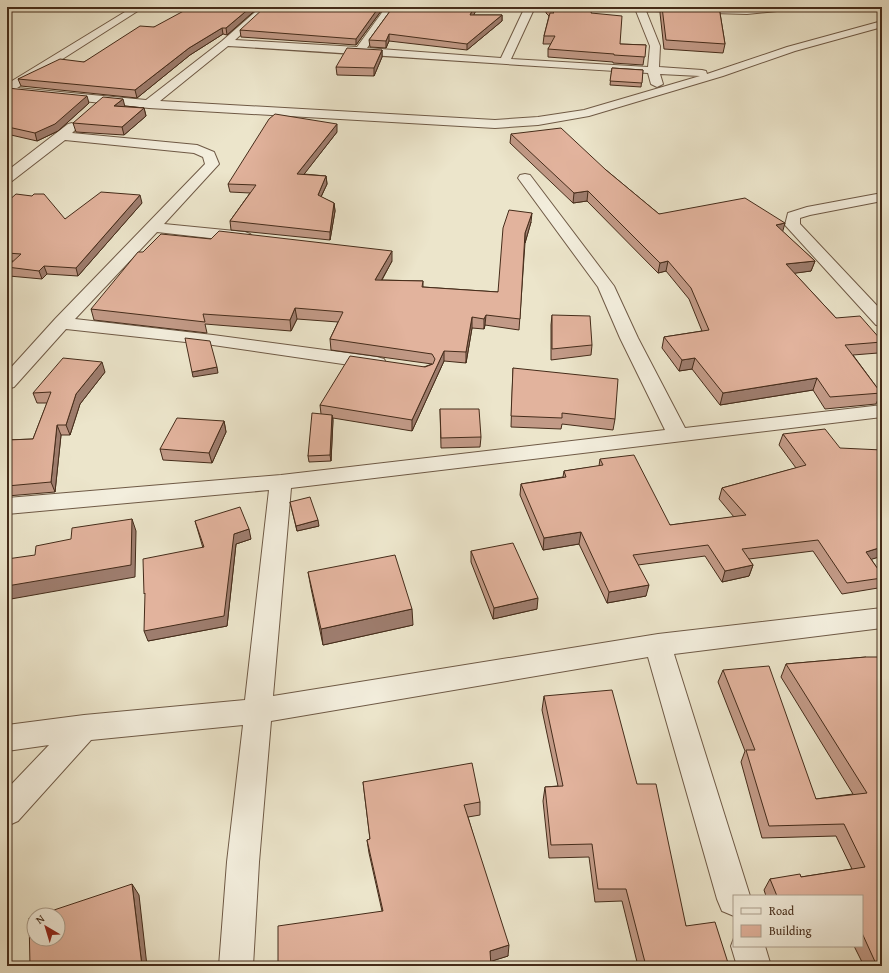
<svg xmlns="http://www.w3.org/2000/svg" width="889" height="973" font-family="'Gentium Book Plus',serif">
<rect width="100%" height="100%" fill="#ece5cb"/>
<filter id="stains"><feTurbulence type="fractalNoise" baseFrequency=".005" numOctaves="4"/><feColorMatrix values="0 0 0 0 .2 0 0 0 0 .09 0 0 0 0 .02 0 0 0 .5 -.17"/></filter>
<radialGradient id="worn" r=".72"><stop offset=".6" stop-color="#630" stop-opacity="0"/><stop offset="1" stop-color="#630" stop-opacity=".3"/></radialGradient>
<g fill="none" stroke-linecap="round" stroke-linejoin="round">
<defs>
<g id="minor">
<path d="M133 7H144L17 88 146 100 222 41 261 7H271L235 40 357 47 386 7H396L367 48 501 58 525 7H535L511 59 648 67 650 46 636 11 608 10 603 7H792L787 10 747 14 646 11 660 46 659 67 702 70 706 71 707 74 787 47 882 21V27L795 51 723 76 589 116 538 125 495 128 149 108 7 93V84ZM228 46C369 54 508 65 648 73L651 84 657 87 663 84 660 74 700 76 584 110 538 117 495 120 160 101Z"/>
<polygon points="72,123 78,127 72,133 197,145 214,152 219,164 164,224 245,232 250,234 253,237 250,240 245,242 157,232 75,319 213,335 377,357 384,359 386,363 384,367 377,369 213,345 66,329 14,387 7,389 7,372 55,319 205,164 203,157 194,153 65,140 12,181 7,182 7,171 68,124"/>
<polygon points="525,174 530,175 614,286 638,338 685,428 882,405 882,417 291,488 273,696 658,634 882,608 882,628 674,654 750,896 734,896 734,916 722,911 717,899 648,657 271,721 259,862 253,966 219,966 227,862 243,725 91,740 18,821 7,826 7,789 49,745 7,751 7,725 84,715 245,700 269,490 7,514 7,498 281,475 665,430 620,338 598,287 518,178 520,175"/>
<polygon points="882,193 882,201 810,215 800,218 800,224 882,311 882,326 876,325 785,225 788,213 807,207"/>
<polygon points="734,938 734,946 765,946 771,966 737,966 731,946"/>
</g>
</defs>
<use href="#minor" stroke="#6f5a46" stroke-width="2"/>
<use href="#minor" fill="#f3eedd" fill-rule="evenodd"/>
</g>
<g fill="#c29a87" stroke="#452c1a">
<polygon points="259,7 227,35 223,34 190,55 137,98 21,86 18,79 84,62 154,27"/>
<polygon points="384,7 356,45 241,37 240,30"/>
<polygon points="393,7 478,7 473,15 502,15 502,21 467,50 389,41 386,48 370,47 369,40"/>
<polygon points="546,7 592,7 591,13 620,44 646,45 643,65 613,63 613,62 548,57 548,49 551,44 543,44 544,36 549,16 546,13"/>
<polygon points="661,7 719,7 725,44 723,53 664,49 660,13"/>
<polygon points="865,7 882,7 882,11 877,10"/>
<polygon points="382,50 382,57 374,76 337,75 336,67"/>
<polygon points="612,68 643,70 641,87 610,85"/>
<polygon points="7,88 89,103 58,131 37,141 11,135 7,138"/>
<polygon points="125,106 144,108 146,116 124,135 76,132 73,123"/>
<polygon points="337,132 304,174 326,176 327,184 321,197 334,203 335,211 330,240 231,230 230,221 250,193 230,192 228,184"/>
<polygon points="511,134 606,170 659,214 783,232 815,261 811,271 794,273 836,318 882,341 882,344 878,353 853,355 881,393 876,404 825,409 813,390 720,405 692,369 679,371 662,348 664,337 702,331 689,299 666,271 658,273 587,201 573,203 510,143"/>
<polygon points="7,202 65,219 142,203 78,276 47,274 42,279 9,276 7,270 7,267 13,261 7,261"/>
<polygon points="531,222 525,243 519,330 485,325 484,329 472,328 466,363 444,361 412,431 333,418 331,461 309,462 308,456 321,414 320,405 432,364 331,350 330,339 338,322 297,319 291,331 205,324 207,333 94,320 91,309 392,261 382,280 423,281 423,287 498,292"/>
<polygon points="552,315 592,345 591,355 551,360 551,325"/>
<polygon points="513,368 615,419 613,430 562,424 561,429 511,427"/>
<polygon points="105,372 80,404 70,435 61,435 55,492 7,496 7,440 33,439 47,403 37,403 33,393"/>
<polygon points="440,409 481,437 480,447 441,448"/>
<polygon points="224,421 226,432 212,463 163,460 160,449"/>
<polygon points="783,434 882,556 871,559 882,575 882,581 878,588 842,594 813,551 749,559 753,565 749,576 722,582 705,556 638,565 646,596 607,603 579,544 543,550 520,495 521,484 563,477 564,471 599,466 600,459 670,525 734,517 719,499 722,488 796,468 779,445"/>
<polygon points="290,502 319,526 297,531"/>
<polygon points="195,521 251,539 236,544 227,626 148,641 203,548"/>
<polygon points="471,551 537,609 493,619 471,562"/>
<polygon points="308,572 413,625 323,645 311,588"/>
<polygon points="866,657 882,966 864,966 854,946 862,946 862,896 766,896 764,890 770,879 801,877 852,869 836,836 762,838 741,762 745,751 718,682 723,670 816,799 853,794 781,677 786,664"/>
<polygon points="544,696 637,784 686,926 729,966 638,966 622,901 595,902 589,857 549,858 543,801 545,787 558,786 542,710"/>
<polygon points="363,782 480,802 480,815 468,817 508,956 491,961 382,911 369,853 367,840 370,839"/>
</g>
<g fill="#9e7d6e" stroke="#452c1a">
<polygon points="251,7 259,7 227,35 226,28"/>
<polygon points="379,7 384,7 356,45 356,39"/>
<polygon points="474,7 478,7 470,22 470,15"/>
<polygon points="502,15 502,21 467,50 467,44"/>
<polygon points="222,28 223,34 190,55 137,98 135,90 189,48"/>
<polygon points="389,34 389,41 386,48 386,41"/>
<polygon points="382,50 382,57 374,76 374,68"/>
<polygon points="87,96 89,103 58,131 37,141 35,133"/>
<polygon points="123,99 125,107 114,106"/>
<polygon points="144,108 146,116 124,135 122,127"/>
<polygon points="337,124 337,132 298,182 297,174"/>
<polygon points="8,127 11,135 7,138 7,128"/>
<polygon points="326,176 327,184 318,203 318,195"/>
<polygon points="588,191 587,201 573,203 574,193"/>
<polygon points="140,195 142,203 78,276 76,268"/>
<polygon points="334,203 335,211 330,240 330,232"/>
<polygon points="532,213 531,222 525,243 525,233"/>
<polygon points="785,223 782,234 776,225"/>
<polygon points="392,251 392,261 376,290 375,280"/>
<polygon points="668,261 666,271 658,273 660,263"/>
<polygon points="815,261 811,271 782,275 786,264"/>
<polygon points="44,266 47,274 42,279 39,271"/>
<polygon points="295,308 297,319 291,331 290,320"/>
<polygon points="486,315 485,325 484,329 484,319"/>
<polygon points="472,317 472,328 466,363 466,352"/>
<polygon points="444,351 444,361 412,431 412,420"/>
<polygon points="695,358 692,369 679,371 682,360"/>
<polygon points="102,362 105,372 80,404 70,435 66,425 76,394"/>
<polygon points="217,367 218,373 193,377 192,372"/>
<polygon points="817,378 813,390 720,405 723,393"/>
<polygon points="332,415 333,421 331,461 330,455"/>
<polygon points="224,421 226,432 212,463 209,453"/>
<polygon points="57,425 61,435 55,492 51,482"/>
<polygon points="132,519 136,531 135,577 11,599 9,609 7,610 7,586"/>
<polygon points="318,520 319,526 297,531 296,526"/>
<polygon points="249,529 251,539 236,544 227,626 148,641 144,631 234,534"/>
<polygon points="581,532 579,544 543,550 544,538"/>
<polygon points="882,547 882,556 860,563 866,552"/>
<polygon points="753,565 749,576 722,582 725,571"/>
<polygon points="649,585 646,596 607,603 609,592"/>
<polygon points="538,598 537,609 493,619 494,608"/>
<polygon points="412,609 413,625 323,645 321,629"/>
<polygon points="132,884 139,895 147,966 142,966"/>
<polygon points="509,945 508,956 489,962 490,951"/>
</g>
<g fill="#e2b39d" stroke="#452c1a">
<polygon points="191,7 251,7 226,28 222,28 189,48 135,90 18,79 60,59 84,62 140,26 154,27"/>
<polygon points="265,7 379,7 356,39 240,30"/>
<polygon points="393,7 474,7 470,15 502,15 467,44 389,34 386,41 369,40"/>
<polygon points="548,7 592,7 591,13 622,16 620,44 646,45 645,57 614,55 614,54 548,49 555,36 544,36 550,13 554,13"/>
<polygon points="662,7 719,7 725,44 666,40"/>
<polygon points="347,48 382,50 374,68 336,67"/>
<polygon points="612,68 643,70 642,83 610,81"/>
<polygon points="7,88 87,96 55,124 35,133 8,127 7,128"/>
<polygon points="103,97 123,99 114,106 144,108 122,127 73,123"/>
<polygon points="275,114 337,124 297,174 326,176 318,195 334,203 330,232 230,221 256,185 228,184 269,119"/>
<polygon points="561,128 606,170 659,214 745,198 785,223 776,225 815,261 786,264 836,318 860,316 882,341 882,342 845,345 881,393 830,397 817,378 723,393 695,358 682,360 664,337 709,330 691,288 668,261 660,263 588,191 574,193 511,134"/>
<polygon points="101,192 140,195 76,268 44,266 39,271 7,267 21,254 7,253 7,202 16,194 32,196 34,194 44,194 65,219"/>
<polygon points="509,210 532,213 525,233 520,319 486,315 484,319 472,317 466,352 444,351 412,420 320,405 350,356 425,367 433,364 435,359 432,354 330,339 343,312 295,308 290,320 203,314 205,322 91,309 138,252 143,252 161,234 211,239 219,231 392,251 375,280 423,281 422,287 498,292 503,228"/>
<polygon points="552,315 590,316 592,345 552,349"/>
<polygon points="185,338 210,341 217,367 192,372"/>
<polygon points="63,358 102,362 76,394 66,425 57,425 51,482 7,486 7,440 33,439 51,392 33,393"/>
<polygon points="513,368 618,379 615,419 562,413 562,418 511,416"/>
<polygon points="440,409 479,409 481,437 441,438"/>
<polygon points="312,413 332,415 330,455 308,456"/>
<polygon points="177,418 224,421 209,453 160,449"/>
<polygon points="825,429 840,448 882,450 882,547 866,552 882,575 882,578 847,583 818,540 742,549 753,565 725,571 708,545 633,555 649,585 609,592 581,532 544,538 521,484 566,477 564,471 603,465 600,459 634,455 670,525 746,515 722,488 806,465 783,434"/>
<polygon points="310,497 318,520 296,526 290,502"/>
<polygon points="240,507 249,529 234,534 224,616 144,631 145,593 144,594 143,559 204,547 195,521"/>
<polygon points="132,519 131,565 7,586 7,559 35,555 36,546 71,539 72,528"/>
<polygon points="513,543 538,598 494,608 471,551"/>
<polygon points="395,555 412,609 321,629 308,572"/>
<polygon points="866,657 882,657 882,966 877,966 862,933 862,896 777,896 770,879 800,874 801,877 865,867 844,824 769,826 746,750 755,750 723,670 769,666 816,799 867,793 786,664"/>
<polygon points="612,690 637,784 656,784 686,926 715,922 729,966 646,966 626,889 598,889 592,844 551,845 545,787 563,786 544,696"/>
<polygon points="472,763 480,802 464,805 509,945 490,951 491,966 278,966 278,926 383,911 367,840 370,839 363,782"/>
<polygon points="132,884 142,966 30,966 29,918 34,917 34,939 58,939 58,915 39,915"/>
</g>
<rect width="889" height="973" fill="none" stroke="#ece5cb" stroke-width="24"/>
<rect x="8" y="8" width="873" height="957" fill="none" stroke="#452c1a" stroke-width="2"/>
<rect x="12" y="12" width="865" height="949" fill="none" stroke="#452c1a"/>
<rect x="733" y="895" width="130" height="52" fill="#f3eedd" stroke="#ada08f"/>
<rect x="741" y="908" width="20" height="6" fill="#f3eedd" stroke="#ada08f"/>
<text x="769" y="915" font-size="12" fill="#452c1a">Road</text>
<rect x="741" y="925" width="20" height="12" fill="#e2b39d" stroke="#ada08f"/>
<text x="769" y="935" font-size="12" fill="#452c1a">Building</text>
<g transform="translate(46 927) rotate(322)"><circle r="19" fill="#f3eedd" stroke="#ada08f"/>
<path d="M0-3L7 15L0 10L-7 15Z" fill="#8f2418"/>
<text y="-6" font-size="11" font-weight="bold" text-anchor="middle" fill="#452c1a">N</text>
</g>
<rect width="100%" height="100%" filter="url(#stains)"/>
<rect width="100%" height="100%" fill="url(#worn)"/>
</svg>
